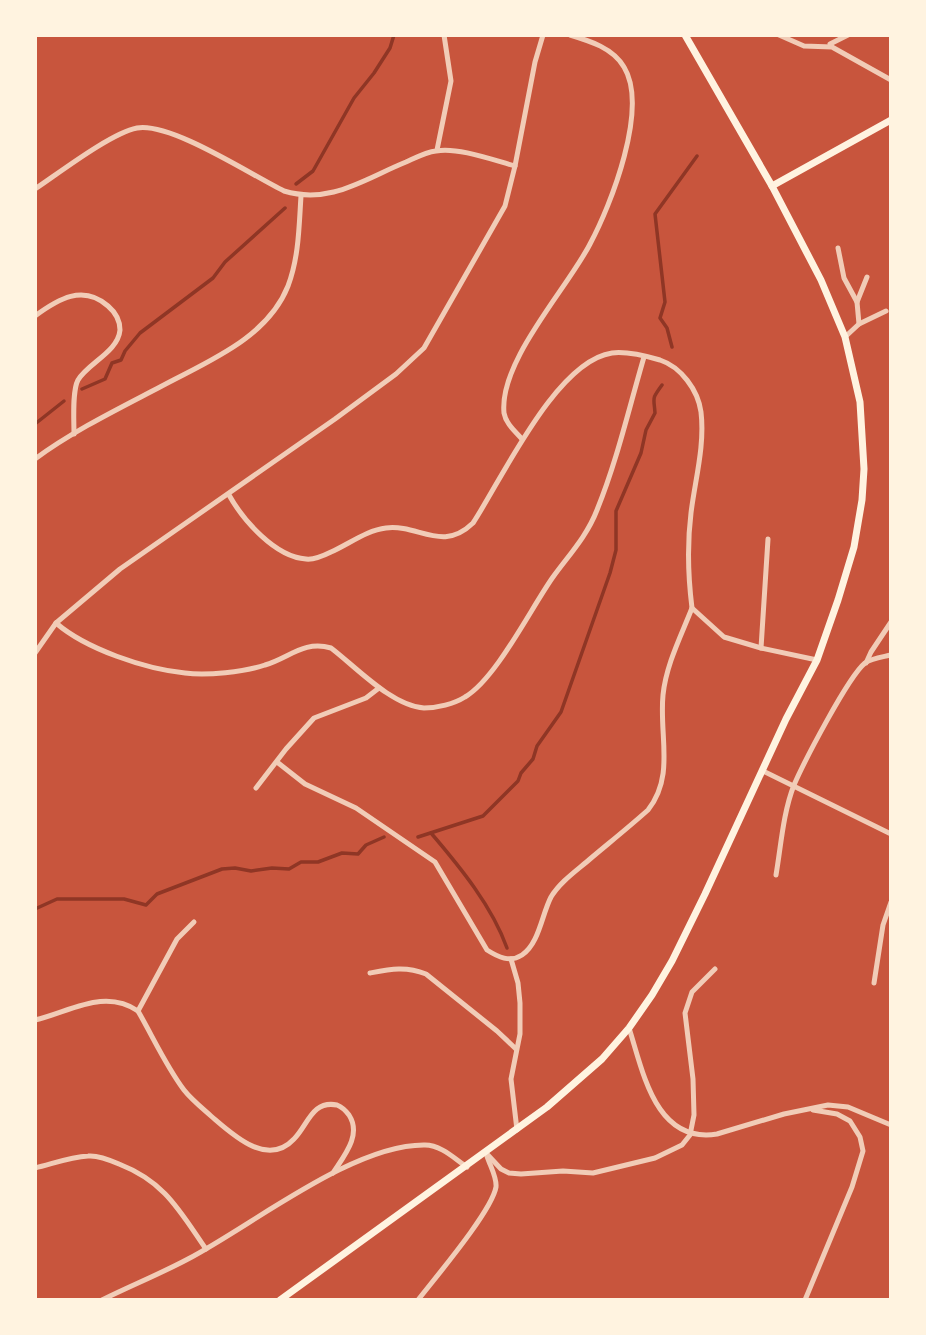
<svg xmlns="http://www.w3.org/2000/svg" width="926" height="1335" font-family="'IBM Plex Serif',serif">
<rect width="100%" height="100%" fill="#c8553d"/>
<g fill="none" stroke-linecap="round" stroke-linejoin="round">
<g stroke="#8f3625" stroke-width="3.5">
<polyline points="296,184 313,171 354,98 374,73 390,48 394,35"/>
<polyline points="672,347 667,328 660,318 665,302 655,214 697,156"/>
<polyline points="82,389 105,379 112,363 121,360 125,351 140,333 213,278 225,262 285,208"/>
<polyline points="35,424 64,401"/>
<path d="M431 833C460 867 492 906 507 948"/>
<path d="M418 837 483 816 518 781 521 773 533 759 537 746 561 712 610 573 616 550V511L641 453 646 430 655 413C654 397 651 400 662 385"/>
<polyline points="35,909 57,899 124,899 146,905 157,894 222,869 235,868 251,871 272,868 289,869 301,862 318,862 342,853 358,854 366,845 384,837"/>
</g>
<g stroke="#f1ccb7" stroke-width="5">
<polyline points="779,35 804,46 832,47 891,80"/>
<polyline points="830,44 848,35"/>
<polyline points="437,150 451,81 444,35"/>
<path d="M35 189C59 173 111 133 137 128 171 122 251 175 284 191 330 205 364 179 406 162 415 158 426 152 436 151 458 147 493 160 515 166"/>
<polyline points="838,248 844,278 857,302"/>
<path d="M35 316C58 299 83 284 108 306 115 312 120 321 120 330 118 352 88 363 78 380 72 391 74 421 74 434"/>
<polyline points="859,324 886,311"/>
<polyline points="845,337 859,324 857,302 867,277"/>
<path d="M522 439C515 431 506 424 504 413 499 361 567 289 590 244 611 205 649 108 624 67 613 48 590 41 570 35"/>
<path d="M35 459C73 431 118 409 160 387 206 362 267 339 288 286 299 257 299 226 301 196"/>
<path d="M229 495C243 520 275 557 306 559 314 560 323 556 331 552 349 544 367 530 386 528 419 524 442 553 473 523 502 479 556 361 612 353 627 351 646 356 660 360 681 367 698 390 701 412 705 446 695 480 691 513 687 545 688 576 692 608L724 637 761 648 817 660"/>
<path d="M56 623C86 649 145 669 185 673 206 676 245 672 265 665 289 658 304 640 331 648 356 667 392 706 424 708 437 708 454 704 465 697 496 679 531 608 553 577 569 555 587 536 597 510 617 461 629 408 644 357"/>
<polyline points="761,648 768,539"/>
<polyline points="35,653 56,623 120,569 335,419 396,374 424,348 505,206 515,166 535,62 543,35"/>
<polyline points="866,663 871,652 891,622"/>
<path d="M277 762 305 784 356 808 435 862 487 950C498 957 510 963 522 955 539 944 542 914 551 897 560 882 576 871 590 859 609 843 629 827 648 810 675 776 659 736 663 695 666 665 681 636 692 608"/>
<polyline points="763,771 891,834"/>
<polyline points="256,788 286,749 314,718 366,698 379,688"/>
<path d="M776 875C781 846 783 813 794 785 804 762 848 677 865 663 872 658 883 657 891 655"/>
<polyline points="511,959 518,983 520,1003 520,1034 511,1079 517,1130"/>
<path d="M370 973C391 969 406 966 426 974L497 1031 516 1049"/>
<polyline points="874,983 883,925 891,902"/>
<polyline points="138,1011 177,939 194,922"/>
<path d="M35 1020C70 1012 104 988 138 1011 153 1037 166 1066 184 1090 191 1099 202 1108 211 1116 232 1134 267 1168 294 1139 308 1125 312 1100 337 1105 342 1107 346 1111 349 1115 362 1135 344 1156 333 1173"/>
<path d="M629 1028C643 1071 655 1144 717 1134L784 1114 828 1105 848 1107 891 1125"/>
<polyline points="486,1153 501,1169 509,1173 521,1174 563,1171 593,1173 655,1158 682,1145 690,1135 694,1115 693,1079 685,1013 692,992 715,969"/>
<path d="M35 1168C52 1164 70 1157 88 1156 98 1155 110 1160 119 1164 165 1182 179 1210 206 1249"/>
<path d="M102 1300C130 1286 160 1274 188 1259 253 1225 353 1144 425 1145 441 1145 455 1159 467 1167"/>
<path d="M418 1300C435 1278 492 1211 496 1187 497 1177 490 1166 487 1156"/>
<polyline points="805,1300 852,1187 863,1151 860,1137 850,1121 837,1114 813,1110"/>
</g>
<g stroke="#fff3e0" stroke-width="7">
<polyline points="772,186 891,120"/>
<polyline points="280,1300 547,1107 602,1059 629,1028 652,995 672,961 705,894 786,719 817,660 838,600 854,547 862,500 864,469 860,402 845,337 821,280 772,186 685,35"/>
</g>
</g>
<rect width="926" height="1335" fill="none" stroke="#fff3e0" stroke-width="74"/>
</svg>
